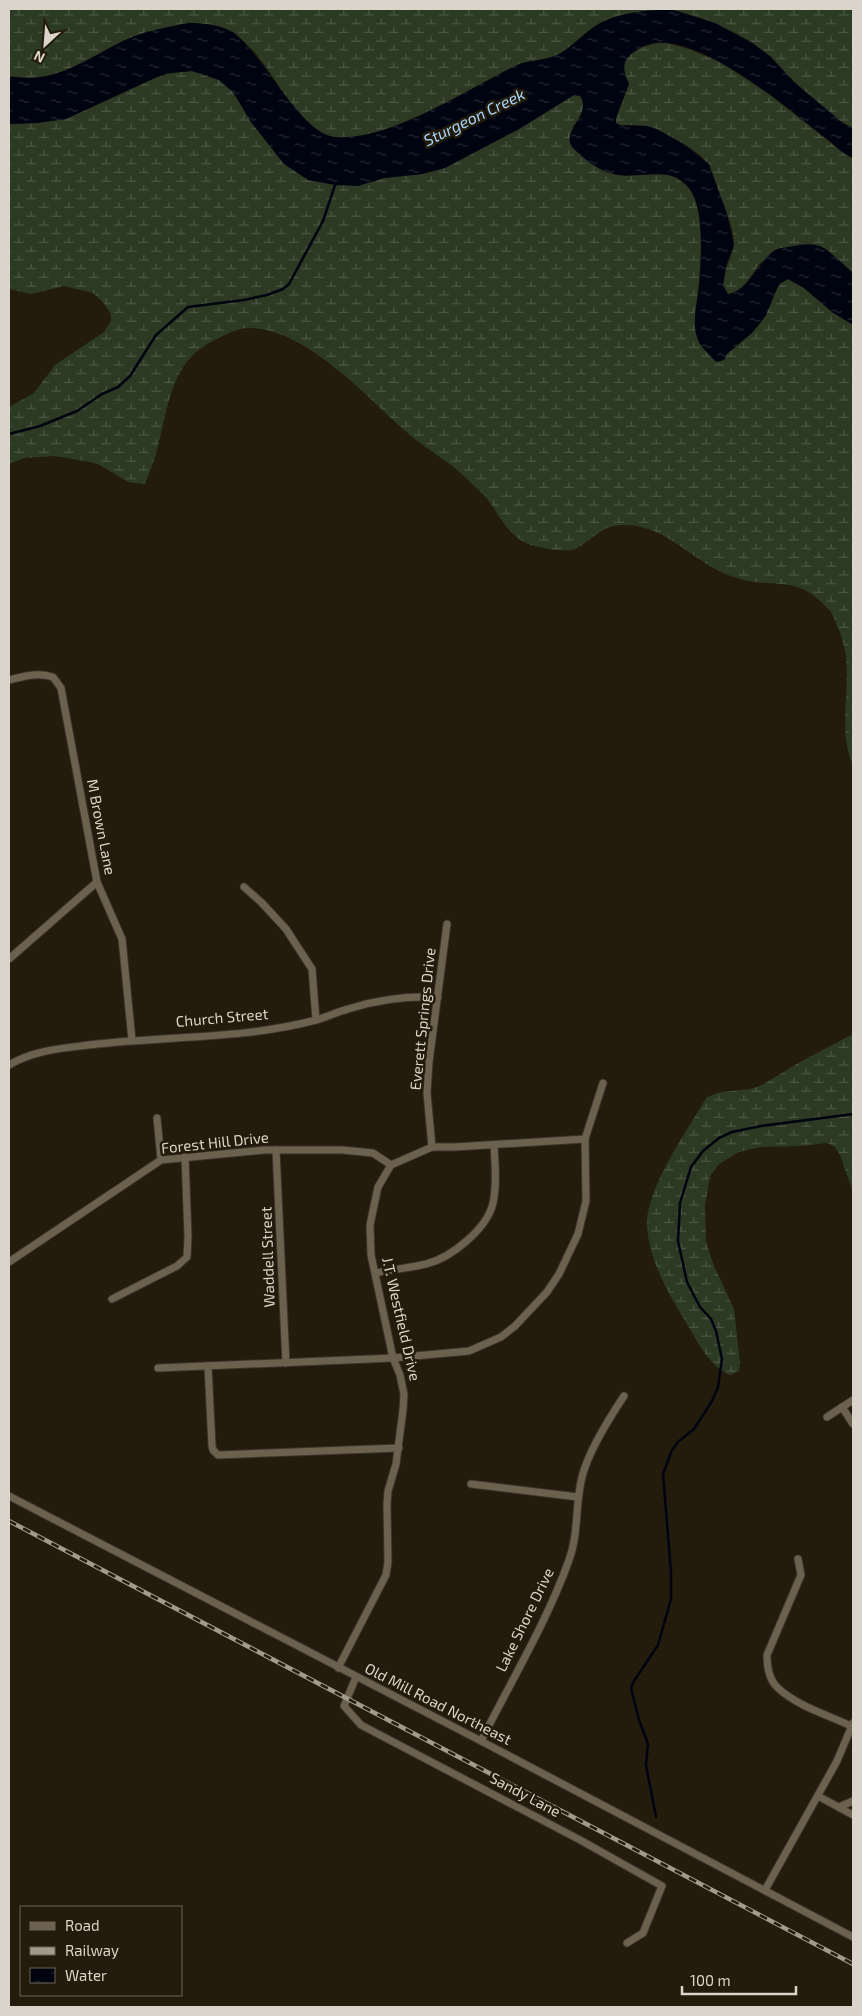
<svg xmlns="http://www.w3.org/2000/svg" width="862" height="2016" font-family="'Exo 2',sans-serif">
<defs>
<pattern id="wetland-marsh" width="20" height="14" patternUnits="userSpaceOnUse" patternTransform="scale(1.25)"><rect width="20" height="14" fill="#2c3a24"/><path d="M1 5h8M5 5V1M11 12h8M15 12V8" fill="none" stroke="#4a5642"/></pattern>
<pattern id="water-ripples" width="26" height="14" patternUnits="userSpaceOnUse" patternTransform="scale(1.25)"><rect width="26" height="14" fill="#000411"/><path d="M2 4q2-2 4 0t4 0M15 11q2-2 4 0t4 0" fill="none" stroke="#252832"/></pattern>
</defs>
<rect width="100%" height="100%" fill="#231b0b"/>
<g fill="url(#wetland-marsh)">
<path d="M9 9H853V128C815 109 788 71 755 45 739 32 693 13 672 10 665 9 598 25 591 29 579 37 569 49 555 56 543 61 527 60 515 66 475 85 368 153 327 135 297 122 277 80 258 56 251 47 241 40 233 32L148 31 124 41 76 67 57 74 32 78 9 76Z"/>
<path d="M663 42 688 49 720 62 769 94 837 148 853 158V273L825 248 760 263C752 274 743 292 728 294 715 281 733 259 734 244 734 227 726 211 720 196 714 184 710 168 703 158 696 149 657 128 646 126 638 125 628 125 620 125L616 123V118L629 84C627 79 622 71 624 65 628 50 650 44 663 42Z"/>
<path d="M192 71 219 80 233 92 251 122 284 164 358 186 384 178 422 174 445 168 519 129 574 95 580 96C588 108 579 118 572 128L624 176C637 175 653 171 666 174 677 177 688 185 693 195 707 218 699 286 695 313L727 354C740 342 757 331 766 315 773 301 773 287 788 279L804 288 832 312 853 325V765C834 723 858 675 839 630 836 624 834 616 830 611 796 571 774 591 734 577 695 565 669 526 626 525 601 524 594 540 575 549 565 553 538 548 528 544 508 536 498 513 486 497 480 491 473 485 467 479 448 460 424 448 404 430 365 395 304 327 248 328 240 328 231 332 223 336 212 341 201 347 192 356 168 381 165 422 156 454 153 464 149 474 145 484L128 482 100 465 90 462 55 456 24 458 9 464V407L34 393 55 365 104 332 111 321V314L102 301 93 293 64 286 31 294 9 289V124L37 123 66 119 157 77 171 73Z"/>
<path d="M853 1034V1192L840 1155 834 1146 827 1143 800 1146 760 1147 739 1152 719 1164 710 1176 705 1205 706 1242 714 1266 734 1309 740 1362 739 1371 731 1375C711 1369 697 1341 687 1324 669 1294 650 1263 647 1227 644 1191 688 1129 707 1097L721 1092 751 1089 762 1085 800 1062Z"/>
</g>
<path fill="url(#water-ripples)" d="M670 9 715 23 754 44 771 57 794 82 844 124 853 128V158C842 154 835 145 826 138 788 110 686 18 638 49 621 60 622 68 629 84L616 118V123L620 125 647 126 657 129 685 145 709 164 727 214 734 245 727 263 723 285 728 294C749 291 758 261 775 250 781 247 791 247 798 245 806 244 816 243 824 248 834 255 844 265 853 273V325L832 312 804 288 788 279 779 284 766 315 753 332 727 354 724 360 718 362 715 361C710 355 701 348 698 340 691 323 697 305 699 288 701 263 704 220 694 197 679 160 641 181 613 174 600 171 585 160 575 150 556 133 594 115 580 96L574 95 519 129 445 168 422 174 384 178 358 186 335 185 308 180 284 164 251 122 233 92 219 80 192 71 171 73 157 77 66 119 37 123 9 124V76C54 86 87 58 125 40 139 34 153 30 168 27 175 26 183 23 190 23 204 23 222 25 234 33 264 55 300 133 334 137 389 142 466 90 515 66 527 60 542 61 555 56 569 50 579 38 591 29 614 12 643 11 670 9Z"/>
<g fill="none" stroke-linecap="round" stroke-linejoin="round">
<g stroke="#000411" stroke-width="2.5">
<polyline points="9,434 40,426 77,411 102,394 118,387 130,376 156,335 188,307 244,300 267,295 283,289 289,284 323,221 335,185 337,184"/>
<polyline points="656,1817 646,1765 648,1744 639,1720 631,1688 634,1681 658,1645 671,1599 671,1572 663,1474 672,1450 678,1442 694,1429 712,1401 718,1387 722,1359 716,1331 711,1319 700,1307 687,1282 678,1241 680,1203 691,1167 703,1151 719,1138 732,1132 761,1126 853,1114"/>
</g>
<defs>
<g id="minor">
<path d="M9 680C25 676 37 672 53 677L61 688 97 882 122 939 132 1040"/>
<polyline points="244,887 261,902 286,929 312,969 316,1020"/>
<polyline points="9,959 97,882"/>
<path d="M9 1065C35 1049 67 1048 97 1044 169 1036 245 1039 316 1020 327 1017 337 1012 348 1009 376 1000 409 996 438 997"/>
<polyline points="157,1118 161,1160"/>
<polyline points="432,1147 427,1093 429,1062 447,924"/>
<polyline points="276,1150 286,1363"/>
<polyline points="9,1262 161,1160 264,1150 342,1150 373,1153 391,1165"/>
<path d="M376 1273C393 1269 410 1268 426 1264 451 1258 487 1229 493 1203 497 1185 495 1164 494 1145"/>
<polyline points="112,1299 177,1266 187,1257 188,1236 185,1157"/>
<polyline points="208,1366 212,1446 213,1450 218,1455 399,1448"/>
<polyline points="158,1368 393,1358 469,1351 501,1337 515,1326 547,1292 559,1274 578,1234 586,1201 585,1139 603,1083"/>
<polyline points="842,1407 853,1424"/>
<polyline points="827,1417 853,1400"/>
<polyline points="471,1484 578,1497"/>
<polyline points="9,1496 481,1741 853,1937"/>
<path d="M798 1559 801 1575 767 1655C767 1666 769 1680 778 1688 797 1706 828 1715 851 1726"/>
<polyline points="338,1668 386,1575 388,1562 387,1504 388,1491 396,1464 403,1410 404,1394 400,1375 393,1358 371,1255 370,1225 378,1187 391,1165 432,1147 455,1147 585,1139"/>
<polyline points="356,1677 344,1706 361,1725 582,1841 662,1886 643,1933 627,1943"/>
<path d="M481 1741C511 1681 547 1622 569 1560 579 1533 575 1504 582 1477 588 1453 610 1417 624 1396"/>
<polyline points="818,1796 853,1815"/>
<polyline points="839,1807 853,1801"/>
<polyline points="765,1890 837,1761 853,1723"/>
</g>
</defs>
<use href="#minor" stroke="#3a332c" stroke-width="9"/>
<use href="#minor" stroke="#6c614f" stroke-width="7"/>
<defs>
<polyline id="rail" points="9,1521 853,1964"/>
</defs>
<use href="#rail" stroke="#a19a8e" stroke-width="4.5"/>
<use href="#rail" stroke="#231b0b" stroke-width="2.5" stroke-dasharray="8" stroke-linecap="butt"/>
</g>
<g text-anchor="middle" stroke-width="5" stroke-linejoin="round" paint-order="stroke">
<g font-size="15" fill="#dad4ca" stroke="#231b0b">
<text transform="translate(101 827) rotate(79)" y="5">M Brown Lane</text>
<text transform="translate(222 1018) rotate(-5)" y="5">Church Street</text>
<text transform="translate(423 1019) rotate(-84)" y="5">Everett Springs Drive</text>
<text transform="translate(215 1143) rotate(-6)" y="5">Forest Hill Drive</text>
<text transform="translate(268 1257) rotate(-92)" y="5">Waddell Street</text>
<text transform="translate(401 1319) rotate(77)" y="5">J.T. Westfield Drive</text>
<text transform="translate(525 1620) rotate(-64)" y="5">Lake Shore Drive</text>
<text transform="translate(438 1704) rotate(27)" y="5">Old Mill Road Northeast</text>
<text transform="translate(525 1795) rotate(28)" y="5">Sandy Lane</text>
</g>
<g font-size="16" font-style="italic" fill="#a8d5fb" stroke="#231b0b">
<text transform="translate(474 117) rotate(-26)" y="6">Sturgeon Creek</text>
</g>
</g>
<rect width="862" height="2016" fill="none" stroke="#dad4ca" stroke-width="20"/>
<rect x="20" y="1906" width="162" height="90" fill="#231b0b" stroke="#6c6557"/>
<rect x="30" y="1922" width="25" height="8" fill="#6c614f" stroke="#6c6557"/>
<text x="65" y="1931" font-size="15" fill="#dad4ca">Road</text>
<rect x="30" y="1947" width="25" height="8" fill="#a19a8e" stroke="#6c6557"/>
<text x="65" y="1956" font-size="15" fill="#dad4ca">Railway</text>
<rect x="30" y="1968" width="25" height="15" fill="url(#water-ripples)" stroke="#6c6557"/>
<text x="65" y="1981" font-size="15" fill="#dad4ca">Water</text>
<g transform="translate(45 45) rotate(206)" stroke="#231b0b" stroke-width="4" paint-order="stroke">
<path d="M0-4L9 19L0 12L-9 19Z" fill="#dad4ca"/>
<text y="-8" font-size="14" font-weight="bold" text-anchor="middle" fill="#dad4ca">N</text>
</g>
<path d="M682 1986v8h114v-8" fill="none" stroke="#dad4ca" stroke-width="2.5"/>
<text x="690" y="1986" font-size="15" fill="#dad4ca" stroke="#231b0b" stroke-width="4" paint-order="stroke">100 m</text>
</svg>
